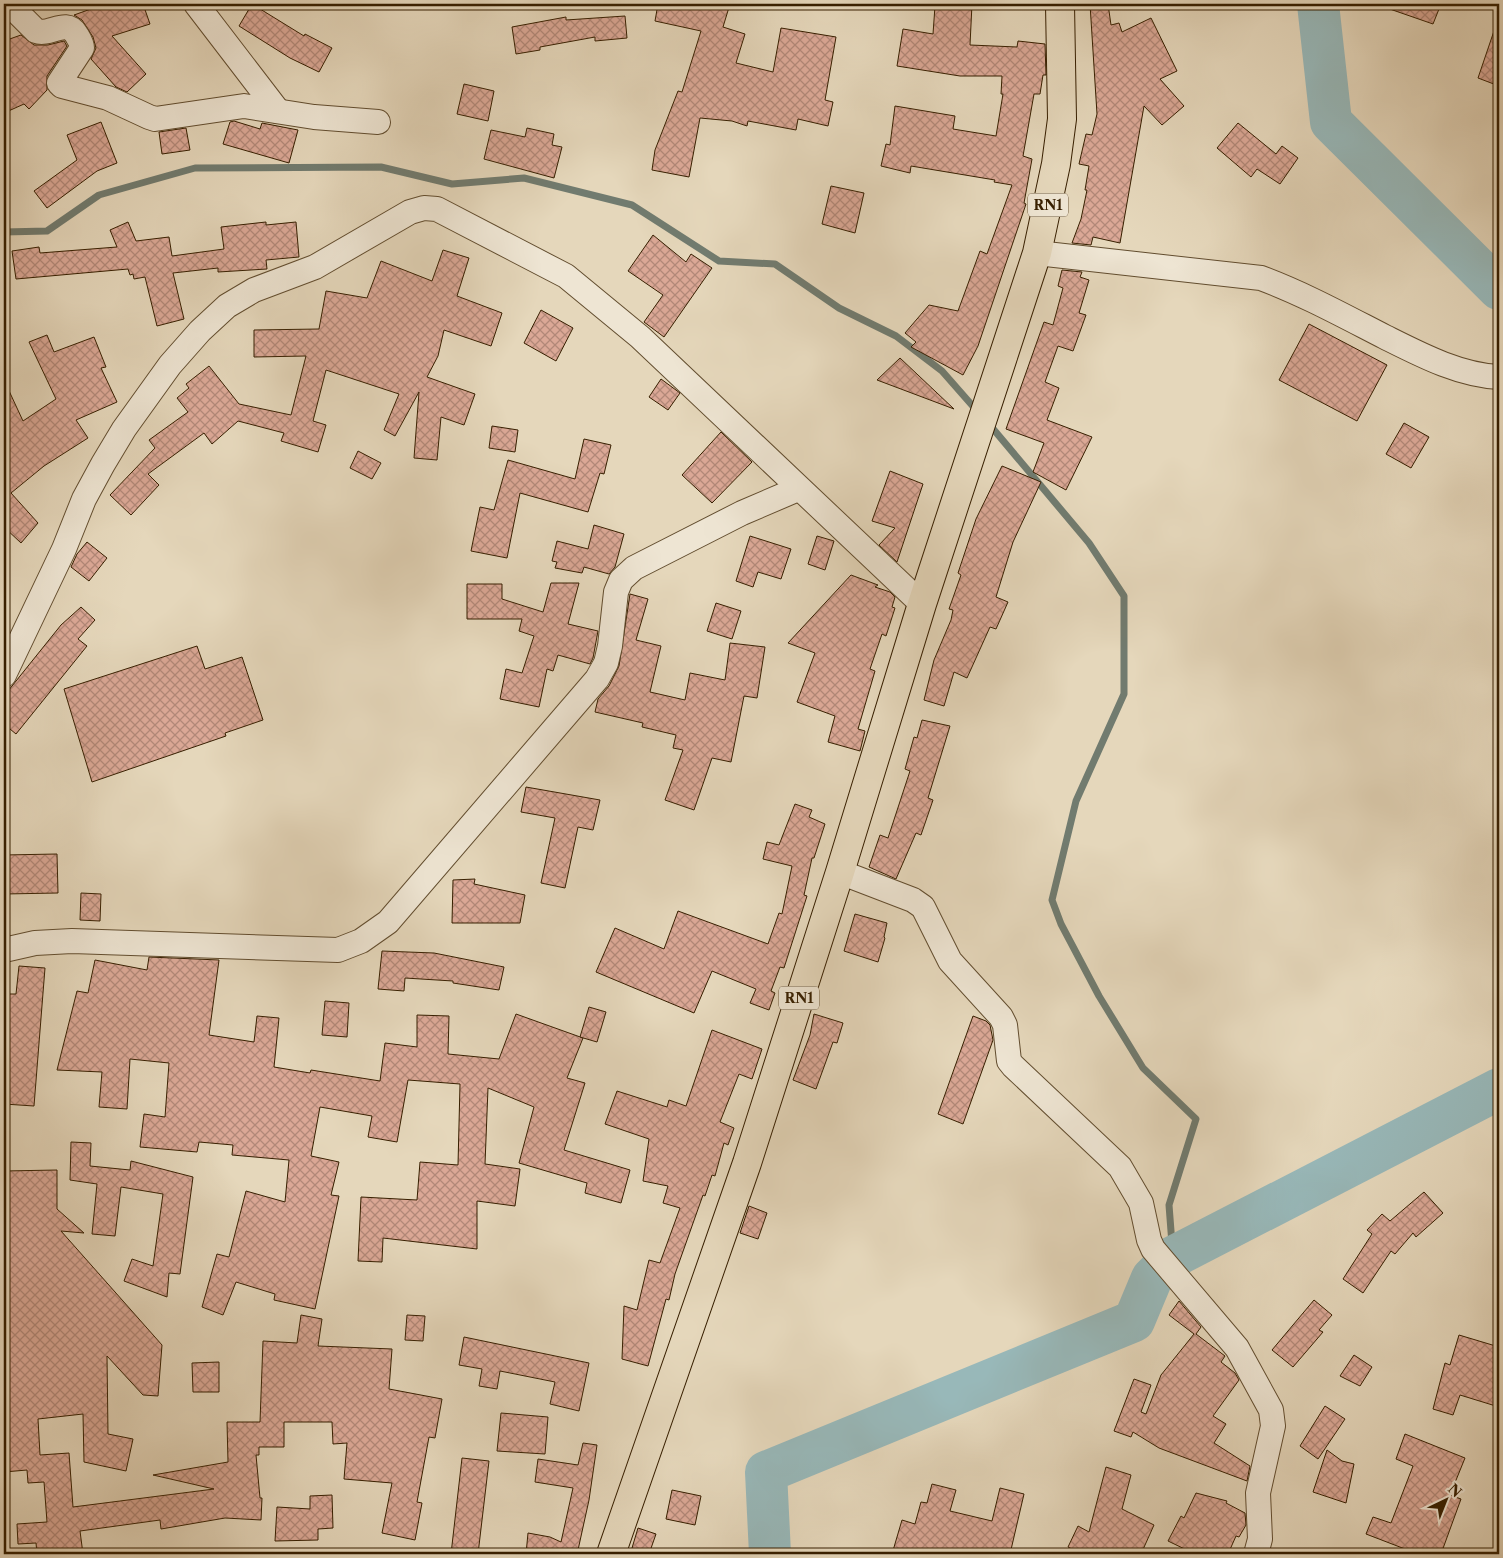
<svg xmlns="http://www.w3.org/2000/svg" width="1503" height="1558" font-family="'Libre Caslon Text',serif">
<defs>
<pattern id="building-cross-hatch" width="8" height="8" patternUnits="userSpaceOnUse" patternTransform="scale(1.25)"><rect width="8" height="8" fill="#dba896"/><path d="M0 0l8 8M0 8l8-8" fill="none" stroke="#b28878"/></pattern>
</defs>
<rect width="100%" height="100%" fill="#e5d7bb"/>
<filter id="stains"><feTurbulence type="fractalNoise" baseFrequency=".004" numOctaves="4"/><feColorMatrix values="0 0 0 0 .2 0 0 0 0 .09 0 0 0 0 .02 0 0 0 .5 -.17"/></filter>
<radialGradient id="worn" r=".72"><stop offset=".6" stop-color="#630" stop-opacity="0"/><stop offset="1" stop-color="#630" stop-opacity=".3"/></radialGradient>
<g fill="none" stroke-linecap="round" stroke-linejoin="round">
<g stroke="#717b6f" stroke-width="7">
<polyline points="4,232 47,231 99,195 195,168 381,167 452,184 524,178 632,205 719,261 775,264 839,308 896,336 942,371 978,412"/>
<polyline points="989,424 1089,543 1124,596 1124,694 1076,801 1052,900 1061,924 1099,996 1143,1068 1196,1119 1169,1205 1173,1257"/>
</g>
<g stroke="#98b8b9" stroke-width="42">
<polyline points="1318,4 1331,122 1499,289"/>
<polyline points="770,1554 766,1472 1134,1321 1152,1278 1173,1257 1499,1089"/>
</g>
</g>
<g fill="url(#building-cross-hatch)" stroke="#371f00">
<polygon points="105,4 143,4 150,24 112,36 146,74 127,92 116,87 91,59 96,48 93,37 82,20 74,15"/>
<polygon points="252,4 304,36 305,34 332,48 319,72 290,58 239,26"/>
<polygon points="658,4 730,4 723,27 745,34 736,63 773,72 781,28 836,37 825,100 833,102 828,126 798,119 796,130 748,121 747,126 732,121 700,118 689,177 652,170 655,150 678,91 682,92 701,31 655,21"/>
<polygon points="944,4 972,4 970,45 1017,47 1018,41 1045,44 1046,75 1043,75 1040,94 1034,94 1023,156 1032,159 1024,203 1026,204 978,346 963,375 911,347 916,342 905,333 929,305 958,311 980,251 987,254 1012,185 994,182 995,180 911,166 910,173 881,166 886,144 890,145 895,106 955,116 953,129 996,136 1003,94 1001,94 1002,76 960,76 897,66 903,29 933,34 935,6 944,6"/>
<polygon points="1090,4 1108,4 1111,25 1119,23 1122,32 1151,18 1177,71 1160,79 1184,106 1162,125 1144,106 1120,243 1093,237 1091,245 1072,243 1081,219 1087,190 1085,190 1089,166 1079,164 1086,134 1092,135 1097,114"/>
<polygon points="1385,4 1441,4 1433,24 1384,7"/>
<polygon points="625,16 627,38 595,41 595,37 540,47 540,50 516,54 512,27 566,17 566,20"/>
<polygon points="1496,25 1499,25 1499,86 1478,78"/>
<polygon points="21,35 34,45 48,45 64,41 67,46 47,76 47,90 29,109 24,104 4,113 4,41"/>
<polygon points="464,84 494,91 488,121 457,114"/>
<polygon points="234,121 260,129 262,123 298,130 289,163 223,144 230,122"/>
<polygon points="101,122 117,163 97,171 47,208 34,191 77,160 67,135"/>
<polygon points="1238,123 1276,154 1282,146 1298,158 1280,184 1257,169 1251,177 1217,148"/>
<polygon points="186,128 190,150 162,154 159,132"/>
<polygon points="527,128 554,134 552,145 562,147 554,178 484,159 491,130 525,137"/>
<polygon points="831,186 864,193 855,233 822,224"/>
<polygon points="128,222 136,241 169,237 172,256 224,249 221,227 266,222 266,225 296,222 299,257 266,260 267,269 218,272 218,268 173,273 184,319 157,326 145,277 134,279 133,274 130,275 128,269 16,279 12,251 39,247 40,253 117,247 110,230"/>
<polygon points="653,235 686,262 691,254 712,268 664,337 644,322 663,295 628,271"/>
<polygon points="443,250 469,258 457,296 502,313 491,346 444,330 438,356 427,377 475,394 464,425 441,417 437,460 414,458 419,392 395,436 384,430 399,394 326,370 313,421 326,425 318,452 281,441 284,433 238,421 212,444 204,433 148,474 159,485 131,515 110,495 155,448 149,440 188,412 177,398 189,388 186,384 209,366 239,404 291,415 306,356 254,357 254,330 319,329 326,291 367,298 381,261 432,281"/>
<polygon points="1062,270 1082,272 1080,277 1089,280 1079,313 1086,315 1073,351 1058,346 1045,382 1059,388 1047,420 1092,437 1066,490 1033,472 1044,443 1006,429 1044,322 1053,325 1063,288 1058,286"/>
<polygon points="541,310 573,328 556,361 524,343"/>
<polygon points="1309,324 1387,365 1357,421 1279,380"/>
<polygon points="47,335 54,352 94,337 106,367 101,368 117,402 76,420 88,438 44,466 11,493 38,523 21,543 4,527 4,380 23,421 56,399 29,342"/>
<polygon points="900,358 954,409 877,380"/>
<polygon points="661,379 680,393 668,410 649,397"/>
<polygon points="1404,423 1429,437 1411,468 1386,454"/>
<polygon points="492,426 518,430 515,452 489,448"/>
<polygon points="721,432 752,462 712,503 682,475"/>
<polygon points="584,439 611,445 604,474 600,473 588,512 520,493 507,558 471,551 480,507 494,510 508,460 575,479"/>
<polygon points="358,451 381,463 372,479 350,468"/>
<polygon points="1002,466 1041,482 1013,542 996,597 1008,602 996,629 990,627 967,678 954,672 944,706 924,700 934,660 951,620 953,610 949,609 961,575 958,573 976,519"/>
<polygon points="890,471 923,484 897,562 879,545 895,528 872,521"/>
<polygon points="594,525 624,534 615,567 609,574 584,567 582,573 555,568 557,562 552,561 557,541 588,549"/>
<polygon points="750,536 791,549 781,579 758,572 753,587 736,581"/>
<polygon points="817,536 834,541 825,570 808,564"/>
<polygon points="87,542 107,558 89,581 71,567 77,554"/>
<polygon points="851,575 878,585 875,587 890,592 895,597 892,607 895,608 886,636 882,634 870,669 875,671 858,729 865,731 860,751 828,742 835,716 797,702 815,653 788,643"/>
<polygon points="551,583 579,583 568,624 598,631 593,658 590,664 558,655 553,671 547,669 539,707 500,699 506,669 522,673 534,636 519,631 522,619 467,619 467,584 502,584 502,599 543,612"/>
<polygon points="630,594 648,599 636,640 661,646 650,692 685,700 690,673 725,680 730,643 765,647 757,698 744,696 731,762 712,758 694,810 665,800 683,750 673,748 676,735 642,727 643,723 595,712 598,699 609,686 619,666"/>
<polygon points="716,603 741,611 732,639 707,631"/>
<polygon points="81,607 95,620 78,639 87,646 16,734 4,724 4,696 61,625"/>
<polygon points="197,646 205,669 242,657 263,720 225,733 226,736 92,782 64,689"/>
<polygon points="922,720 950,726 928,798 933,800 921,835 916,833 896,879 869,867 880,835 888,838 910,771 905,769 914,737 917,738"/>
<polygon points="526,787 600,800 593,830 578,827 565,888 541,883 555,818 521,812"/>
<polygon points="795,804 812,810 809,817 825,824 814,858 812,858 804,895 807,896 784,968 780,967 771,991 775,993 769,1010 750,1003 756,989 712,971 694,1013 596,972 615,928 664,949 678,911 768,944 779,913 782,914 792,866 763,859 767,842 779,845"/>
<polygon points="57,854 58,893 4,894 4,855"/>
<polygon points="475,879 474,884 525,895 520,923 452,923 453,880"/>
<polygon points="81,893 101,894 100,921 80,920"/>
<polygon points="855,914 887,923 884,937 885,938 878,962 844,951"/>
<polygon points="382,951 434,953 504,967 499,990 453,983 453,981 405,978 404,991 378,989"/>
<polygon points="149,957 219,960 209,1035 254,1042 257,1016 279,1018 274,1067 310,1073 311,1070 380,1081 385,1043 417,1047 417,1015 449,1016 448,1054 499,1059 516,1014 583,1038 567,1078 585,1083 564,1150 630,1170 621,1203 585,1193 587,1183 519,1163 534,1107 488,1088 485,1164 520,1169 515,1206 477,1201 477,1249 383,1238 382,1262 358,1261 361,1197 417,1200 420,1162 458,1165 460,1084 408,1080 397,1142 368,1137 372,1116 320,1107 311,1156 339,1162 331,1195 339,1196 315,1309 274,1300 275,1294 236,1282 223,1315 202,1307 217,1254 229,1257 246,1191 285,1202 289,1160 232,1155 233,1145 199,1142 197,1152 140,1147 144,1114 165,1117 169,1063 130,1059 127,1109 99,1107 102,1072 57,1070 77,991 88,993 95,960 147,970"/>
<polygon points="19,966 45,968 34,1106 4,1104 4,994 16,994"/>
<polygon points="325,1001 349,1003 347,1037 322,1035"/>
<polygon points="589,1007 606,1012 597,1042 580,1037"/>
<polygon points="814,1014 843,1023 837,1043 833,1042 816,1089 793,1080 810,1035"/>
<polygon points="973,1016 986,1021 990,1025 993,1040 963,1124 938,1114"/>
<polygon points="712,1030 762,1049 752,1079 739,1074 720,1122 734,1128 728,1145 724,1143 715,1176 712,1175 705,1196 703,1195 675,1274 669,1300 666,1299 648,1366 622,1359 624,1306 637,1310 649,1260 660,1263 680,1208 663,1203 668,1186 643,1181 649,1139 605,1124 617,1091 667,1107 669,1100 686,1106"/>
<polygon points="71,1142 91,1143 90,1166 130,1170 131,1161 193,1177 180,1274 169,1273 167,1297 124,1281 132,1259 153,1266 163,1194 121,1187 115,1236 92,1234 97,1184 70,1180"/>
<polygon points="57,1170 57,1209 84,1233 61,1231 162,1345 158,1396 143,1395 107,1356 108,1434 133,1439 126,1471 84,1462 83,1414 38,1419 40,1455 69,1453 73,1507 214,1489 153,1475 228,1462 227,1422 260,1422 263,1341 297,1343 301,1315 322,1319 318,1346 392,1349 389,1389 442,1399 435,1438 429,1437 417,1502 422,1503 415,1540 382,1533 392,1483 344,1479 347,1443 333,1444 332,1422 284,1422 284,1447 259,1447 259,1455 256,1455 260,1498 262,1498 261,1520 225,1518 161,1529 160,1520 80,1531 83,1554 37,1554 36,1543 18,1544 17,1524 47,1522 44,1482 28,1483 27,1470 4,1472 4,1171"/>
<polygon points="1424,1192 1443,1213 1416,1237 1413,1233 1395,1254 1391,1251 1363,1293 1343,1279 1372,1234 1367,1230 1382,1214 1390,1221"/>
<polygon points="749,1206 767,1213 758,1239 740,1233"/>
<polygon points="1314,1300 1332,1315 1319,1330 1323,1332 1293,1367 1272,1350"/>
<polygon points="1179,1301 1201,1327 1196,1334 1225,1356 1221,1362 1235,1373 1239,1380 1213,1416 1226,1424 1214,1443 1250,1466 1247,1481 1159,1448 1133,1432 1131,1437 1114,1431 1134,1379 1151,1385 1141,1412 1146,1414 1161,1375 1194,1334 1169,1315"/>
<polygon points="407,1315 425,1316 423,1341 405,1340"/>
<polygon points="1459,1335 1499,1347 1499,1407 1460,1395 1453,1415 1433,1409 1445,1363 1450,1365"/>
<polygon points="464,1337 589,1363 579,1411 550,1404 555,1382 500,1371 497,1389 479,1386 482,1369 459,1365"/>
<polygon points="1354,1355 1372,1367 1360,1386 1340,1376"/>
<polygon points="219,1362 219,1392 193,1392 192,1363"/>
<polygon points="1325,1406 1345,1419 1318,1459 1300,1446"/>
<polygon points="501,1413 548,1417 545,1454 497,1451"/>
<polygon points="1405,1434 1465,1458 1450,1495 1461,1499 1441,1554 1418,1554 1366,1534 1373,1517 1391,1523 1413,1466 1396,1459"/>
<polygon points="583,1443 597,1445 589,1500 578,1550 588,1554 526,1554 528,1533 550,1537 561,1542 573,1488 535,1482 538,1459 578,1465"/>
<polygon points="1327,1450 1342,1461 1354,1464 1346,1503 1313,1492"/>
<polygon points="462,1458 489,1461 478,1554 451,1554"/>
<polygon points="1106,1467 1131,1475 1122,1509 1154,1525 1141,1554 1082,1554 1068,1547 1078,1526 1089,1532"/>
<polygon points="932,1484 956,1490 950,1511 992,1521 1000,1488 1024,1494 1010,1554 892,1554 902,1520 915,1524 921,1502 927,1503"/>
<polygon points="672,1490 701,1496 695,1525 666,1519"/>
<polygon points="1196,1493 1227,1501 1226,1503 1245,1513 1246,1525 1239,1537 1236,1536 1228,1554 1195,1554 1168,1541 1181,1516 1184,1518"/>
<polygon points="332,1495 333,1528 318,1529 318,1540 275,1541 277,1507 310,1509 310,1496"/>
<polygon points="638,1528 656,1534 649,1554 632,1548"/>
</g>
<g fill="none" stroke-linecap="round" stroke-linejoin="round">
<defs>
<g id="minor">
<path d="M9 4 36 31C50 36 66 18 76 34 79 39 82 43 82 48L59 83 62 86 108 98 149 117 155 119 244 106 314 117 378 122"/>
<polyline points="196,4 278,111"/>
<path d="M1037 253 1261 278C1304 294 1344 316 1385 337 1421 355 1459 375 1499 377"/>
<polyline points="4,675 64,549 84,499 103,464 124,429 170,365 200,331 227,306 254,290 315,267 410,212 424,208 437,209 566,276 640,337 922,604"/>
<polyline points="840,872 913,900 923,907 950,961 1001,1017 1005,1025 1009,1061 1013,1066 1120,1167 1141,1203 1149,1240 1153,1249 1237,1348 1271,1410 1273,1426 1258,1493 1260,1539 1256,1554"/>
<polyline points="4,950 35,943 72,941 338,950 361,941 388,922 597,679 606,663 610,646 616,592 621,580 634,568 742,513 798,489"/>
</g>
<polyline id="highway" points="611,1554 747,1163 840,872 922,604 1037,253 1056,164 1062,119 1060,4"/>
</defs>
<use href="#minor" stroke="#624d2f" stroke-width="26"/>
<use href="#highway" stroke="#371f00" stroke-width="30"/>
<use href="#minor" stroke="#eee5d3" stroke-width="24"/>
<use href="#highway" stroke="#e5d7bb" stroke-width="28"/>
</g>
<g text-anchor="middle" stroke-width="5" stroke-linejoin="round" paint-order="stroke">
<g fill="#eee5d3" stroke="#6e5a3f" stroke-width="1">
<rect x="1028" y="193.5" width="40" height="23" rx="4"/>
<rect x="779" y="986.5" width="40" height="23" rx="4"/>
</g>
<g font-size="14" font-weight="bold" fill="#371f00">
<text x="1048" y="210">RN1</text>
<text x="799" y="1003">RN1</text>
</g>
</g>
<rect width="1503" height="1558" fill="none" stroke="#e5d7bb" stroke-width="20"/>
<rect x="5" y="5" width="1493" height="1548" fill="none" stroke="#371f00" stroke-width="2.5"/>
<rect x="10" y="10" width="1483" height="1538" fill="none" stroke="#371f00"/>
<g transform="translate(1446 1500) rotate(43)" stroke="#eee5d3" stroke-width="4" paint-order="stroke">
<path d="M0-4L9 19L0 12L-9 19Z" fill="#371f00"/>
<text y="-8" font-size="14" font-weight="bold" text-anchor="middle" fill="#371f00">N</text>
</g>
<rect width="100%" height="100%" filter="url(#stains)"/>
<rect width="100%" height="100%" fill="url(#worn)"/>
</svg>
